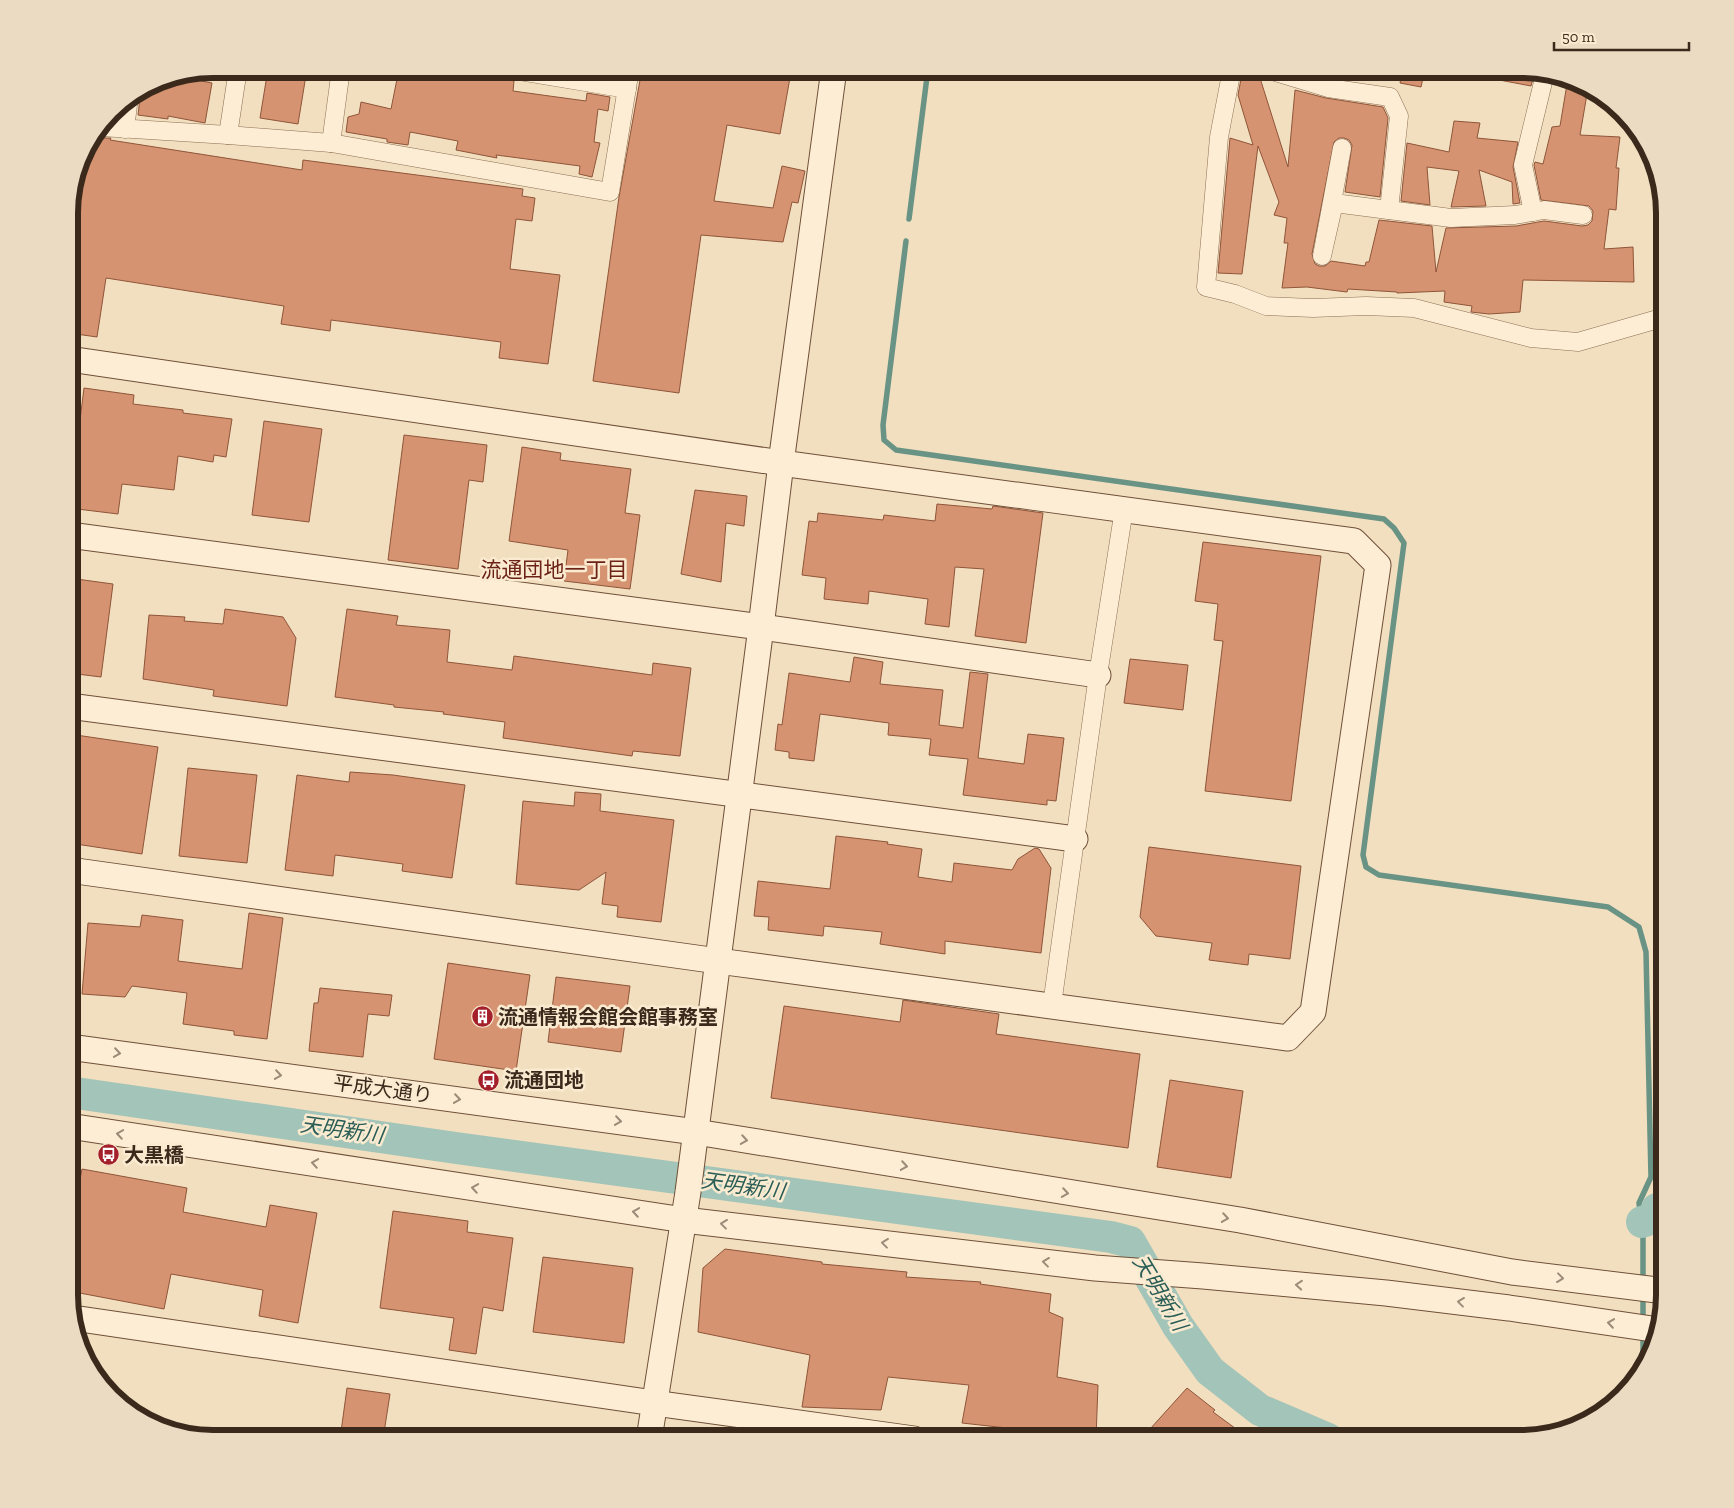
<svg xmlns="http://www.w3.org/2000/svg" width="1734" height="1508" font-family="'Zilla Slab','Noto Sans JP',serif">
<rect width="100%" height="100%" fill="#f2dfbf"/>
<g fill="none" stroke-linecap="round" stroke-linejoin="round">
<g stroke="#699385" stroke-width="5.5">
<polyline points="909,219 928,69"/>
<polyline points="906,241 883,425 884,440 896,450 1384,519 1394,528 1404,543 1363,855 1366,867 1379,875 1608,907 1639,927 1646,952 1651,1177 1639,1203 1643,1234 1643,1282"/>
<polyline points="1643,1294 1643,1322"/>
<polyline points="1643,1334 1643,1367"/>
</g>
<g stroke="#a3c4b8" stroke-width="32">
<polyline points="69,1092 456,1148 1111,1237 1130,1242 1178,1326 1210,1371 1260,1410 1328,1439"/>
<polyline points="1642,1222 1653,1218 1657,1209 1663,1214"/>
</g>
</g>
<g fill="#d59371" stroke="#8f5539">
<polygon points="268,69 307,69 298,124 260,118"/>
<polygon points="399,69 495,80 495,77 502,78 514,81 513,91 586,101 587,93 610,97 608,111 598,109 594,142 600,143 592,177 579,174 580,166 496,155 497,158 456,150 458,141 410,132 408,145 387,142 387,139 346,132 348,117 359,114 361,102 391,109"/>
<polygon points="596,69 613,69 612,76 596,73"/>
<polygon points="642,69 773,69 791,72 780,134 727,125 714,201 773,208 782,166 805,171 798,203 792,202 783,242 701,235 679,393 593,381 619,197"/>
<polygon points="1310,69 1327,69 1326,76 1310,71"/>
<polygon points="1403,69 1425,69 1421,87 1400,83"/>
<polygon points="1479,69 1521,69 1535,71 1531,86 1478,76"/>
<polygon points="1257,74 1260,78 1288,167 1295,90 1326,98 1383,107 1388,118 1380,197 1345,192 1352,145 1349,140 1344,138 1339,138 1334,142 1312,254 1315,264 1319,266 1325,266 1331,261 1365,266 1366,262 1369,262 1379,220 1432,226 1436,272 1446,228 1516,226 1544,221 1582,226 1588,225 1592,221 1593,211 1589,206 1541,200 1534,165 1535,162 1543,164 1552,127 1560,126 1568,78 1577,80 1582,83 1579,93 1587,94 1580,135 1620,137 1616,168 1619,168 1616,210 1609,209 1604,249 1633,247 1634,282 1523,280 1520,312 1489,314 1471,312 1472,306 1444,302 1445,291 1397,293 1397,292 1348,289 1347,292 1307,287 1282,288 1288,243 1284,243 1287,218 1274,215 1279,202 1258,146 1242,274 1218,273 1230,138 1253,145 1238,95 1241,79"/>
<polygon points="175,76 212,83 205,123 168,116 168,119 138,115 140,98 138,92 158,80"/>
<polygon points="1454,121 1480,123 1477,138 1518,142 1513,167 1520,203 1513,204 1512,182 1479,170 1486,206 1451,207 1459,171 1427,167 1430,205 1401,201 1407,143 1449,152"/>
<polygon points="94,135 100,138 111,138 110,140 302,170 303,160 523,189 522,196 535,198 532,221 516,219 510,269 560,275 548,364 499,358 501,342 331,320 330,331 281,324 284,306 106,278 97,337 69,333 69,305 80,233 69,231 69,203 84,149"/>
<polygon points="84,388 134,395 133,404 183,410 183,413 232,419 226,457 214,455 213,462 178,456 174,490 122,484 118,514 69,508"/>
<polygon points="264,421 322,429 309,522 252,515"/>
<polygon points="404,435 487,445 483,482 469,480 458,569 388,560"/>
<polygon points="522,447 561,453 560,460 631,469 625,513 640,515 630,589 564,581 568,550 509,541"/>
<polygon points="695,490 747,496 744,526 726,523 721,582 681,574"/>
<polygon points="937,504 992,509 993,506 1043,513 1026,643 975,636 984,569 955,567 949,627 925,624 928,599 869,591 868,604 824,599 826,578 802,575 809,521 817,522 818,513 883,520 884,515 935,521"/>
<polygon points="1203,542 1321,556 1291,801 1205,791 1223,641 1214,640 1218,604 1195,601"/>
<polygon points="69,578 113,584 101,677 69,673"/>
<polygon points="225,609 283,617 296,638 287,706 213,696 214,690 143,679 149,615 185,617 184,621 223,624"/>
<polygon points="347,609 398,616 396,625 450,630 447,662 512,670 514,656 652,675 653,663 691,668 680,756 633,751 632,756 503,738 505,722 443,714 444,712 394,707 394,705 335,697"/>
<polygon points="854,657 883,662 880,684 943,690 939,725 963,728 970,672 988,674 978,758 1024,764 1028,734 1064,738 1056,801 1047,800 1047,805 963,795 968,759 929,755 931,739 888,735 889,723 820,714 814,761 789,758 789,752 775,750 778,724 782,725 789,673 850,682"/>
<polygon points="1130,659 1188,665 1183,710 1124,703"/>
<polygon points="69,734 158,747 142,854 69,843"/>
<polygon points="188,768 257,775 247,863 179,856"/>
<polygon points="350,772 393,775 465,785 452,878 402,871 403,864 335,855 333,876 285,870 297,775 349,782"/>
<polygon points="575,792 601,794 600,811 674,820 661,922 617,917 618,906 602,904 606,872 579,890 516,884 523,801 574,806"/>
<polygon points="836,836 888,842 887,844 922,849 918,877 952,882 954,863 1012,870 1018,859 1035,848 1039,849 1051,868 1041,953 945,941 945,954 880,944 882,932 824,926 823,936 768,930 769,917 754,916 758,881 830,889"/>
<polygon points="1149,847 1301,866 1290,959 1249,954 1248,965 1209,960 1212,943 1156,936 1140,917"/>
<polygon points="249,913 283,918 267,1039 234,1035 234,1031 183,1024 187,993 132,986 125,997 82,994 88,923 140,927 142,915 183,920 178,961 242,969"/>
<polygon points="448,963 530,975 516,1071 434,1059"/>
<polygon points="556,977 630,986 621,1052 548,1042"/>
<polygon points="320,988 392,995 389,1016 368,1014 363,1057 309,1051 314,1003 318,1003"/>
<polygon points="903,1000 999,1014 996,1034 1140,1054 1128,1148 771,1098 784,1006 900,1022"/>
<polygon points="1170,1080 1243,1091 1231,1178 1157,1167"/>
<polygon points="82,1169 187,1188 183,1212 266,1227 270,1205 317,1213 298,1323 259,1316 263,1290 171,1274 164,1309 69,1291 69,1237"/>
<polygon points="393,1211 468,1221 467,1232 513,1238 503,1311 483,1307 476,1354 449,1350 454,1318 380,1308"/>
<polygon points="725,1249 822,1262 822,1264 907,1272 906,1277 981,1282 980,1284 1051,1294 1049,1312 1063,1318 1057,1377 1098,1385 1096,1438 962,1423 969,1385 888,1377 881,1410 802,1407 810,1355 698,1332 703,1268"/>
<polygon points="543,1257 633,1268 624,1343 533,1332"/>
<polygon points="347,1388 390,1394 383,1439 340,1439"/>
<polygon points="1187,1388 1215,1410 1213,1412 1250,1439 1141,1439"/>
</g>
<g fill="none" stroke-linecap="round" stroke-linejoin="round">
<defs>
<g id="street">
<polyline points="507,69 627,89"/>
<polyline points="1232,69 1219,137 1206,287 1235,294 1266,306 1313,308 1366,306 1414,308 1531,338 1578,342 1665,317"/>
<polyline points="1266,69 1328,88 1390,97 1399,116 1389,210"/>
<polyline points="101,127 228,135 331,143 610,192 630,69"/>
<polyline points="125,129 129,97"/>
<polyline points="228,135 238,69"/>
<polyline points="331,143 341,69"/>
<polyline points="1342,148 1322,256 1334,203 1451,218 1515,215 1544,210 1583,215"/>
<polyline points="1533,212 1523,165 1545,74"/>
<polyline points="1052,1005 1098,675 1124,509"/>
</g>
<g id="secondary">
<polyline points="69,535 761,627 1098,675"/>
<polyline points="69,706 1075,839"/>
<polyline points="69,870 718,961 1288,1038 1313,1012 1378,565 1354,541 781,463 69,359"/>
<polyline points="69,1047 696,1132 1240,1220 1512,1272 1665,1291"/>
<polyline points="69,1126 684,1220 1095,1268 1203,1276 1386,1293 1509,1308 1659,1330"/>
<polyline points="73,1318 654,1403 914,1439"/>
<polyline points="649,1439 688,1192 761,627 781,463 834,69"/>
</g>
</defs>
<use href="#street" stroke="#8d6f55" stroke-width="19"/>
<use href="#secondary" stroke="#6f5039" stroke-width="27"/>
<use href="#street" stroke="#fcedd4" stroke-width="18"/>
<use href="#secondary" stroke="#fcedd4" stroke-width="25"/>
</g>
<defs><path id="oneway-chevron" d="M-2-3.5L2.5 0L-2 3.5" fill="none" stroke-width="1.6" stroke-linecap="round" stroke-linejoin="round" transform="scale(1.25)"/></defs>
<g stroke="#9c8b78">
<use href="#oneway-chevron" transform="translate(117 1053) rotate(8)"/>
<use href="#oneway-chevron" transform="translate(278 1075) rotate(8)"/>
<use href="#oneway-chevron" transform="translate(457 1099) rotate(8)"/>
<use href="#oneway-chevron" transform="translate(618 1121) rotate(8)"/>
<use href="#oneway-chevron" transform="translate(120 1134) rotate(-171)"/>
<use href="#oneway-chevron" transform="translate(744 1140) rotate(9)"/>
<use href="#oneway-chevron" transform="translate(315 1163) rotate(-171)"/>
<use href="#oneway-chevron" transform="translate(904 1166) rotate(9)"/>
<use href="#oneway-chevron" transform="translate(475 1188) rotate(-171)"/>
<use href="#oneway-chevron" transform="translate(1065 1193) rotate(9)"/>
<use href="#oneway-chevron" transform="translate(636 1212) rotate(-171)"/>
<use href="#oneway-chevron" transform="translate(1225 1218) rotate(9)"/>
<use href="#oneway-chevron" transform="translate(724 1224) rotate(-173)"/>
<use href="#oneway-chevron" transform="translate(885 1243) rotate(-173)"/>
<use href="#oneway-chevron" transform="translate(1046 1262) rotate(-173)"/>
<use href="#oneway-chevron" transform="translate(1560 1278) rotate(7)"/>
<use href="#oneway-chevron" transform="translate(1299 1285) rotate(-175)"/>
<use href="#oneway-chevron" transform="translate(1461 1302) rotate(-173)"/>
<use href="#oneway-chevron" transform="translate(1611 1323) rotate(-172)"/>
</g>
<defs>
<symbol id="building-disc" viewBox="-11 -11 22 22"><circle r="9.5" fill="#a31f2a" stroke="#f9ead0"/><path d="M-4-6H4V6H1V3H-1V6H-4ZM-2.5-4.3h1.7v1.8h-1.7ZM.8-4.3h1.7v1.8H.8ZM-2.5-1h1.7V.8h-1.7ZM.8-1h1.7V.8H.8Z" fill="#fff"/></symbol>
<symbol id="bus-disc" viewBox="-11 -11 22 22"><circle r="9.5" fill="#a31f2a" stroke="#f9ead0"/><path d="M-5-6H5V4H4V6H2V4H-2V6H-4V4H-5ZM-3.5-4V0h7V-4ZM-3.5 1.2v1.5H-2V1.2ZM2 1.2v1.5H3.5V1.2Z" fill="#fff"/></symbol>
</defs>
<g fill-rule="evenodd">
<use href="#building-disc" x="470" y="1004" width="25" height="25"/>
<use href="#bus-disc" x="476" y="1068" width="25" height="25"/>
<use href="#bus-disc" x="96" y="1142" width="25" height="25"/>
</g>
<g text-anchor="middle" stroke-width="5" stroke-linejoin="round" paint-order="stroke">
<g font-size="20" font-weight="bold" fill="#3b291c" stroke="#f9ead0" text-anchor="start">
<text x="498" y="1024">流通情報会館会館事務室</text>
<text x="504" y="1087">流通団地</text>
<text x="124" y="1162">大黒橋</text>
</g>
<g font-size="20" fill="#3b291c" stroke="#f9ead0">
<text transform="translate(383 1089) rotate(8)" y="7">平成大通り</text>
</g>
<g font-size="21" fill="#6c2216" stroke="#f9ead0">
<text x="554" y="577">流通団地一丁目</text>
</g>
<g font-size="21" font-style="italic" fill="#295d56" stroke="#f9ead0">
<text transform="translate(342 1130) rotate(8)" y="7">天明新川</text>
<text transform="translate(743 1186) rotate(8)" y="7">天明新川</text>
<text transform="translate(1160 1293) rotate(59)" y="7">天明新川</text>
</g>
</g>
<path d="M0 0H1734V1508H0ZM213 78H1521A135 135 0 0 1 1656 213V1295A135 135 0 0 1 1521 1430H213A135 135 0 0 1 78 1295V213A135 135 0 0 1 213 78Z" fill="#eadbc2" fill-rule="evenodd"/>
<path fill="none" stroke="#3b291c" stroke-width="6" d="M213 78H1521A135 135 0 0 1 1656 213V1295A135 135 0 0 1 1521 1430H213A135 135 0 0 1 78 1295V213A135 135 0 0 1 213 78Z"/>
<path d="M1554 42v8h135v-8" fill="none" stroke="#3b291c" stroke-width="2.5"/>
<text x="1562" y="42" font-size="15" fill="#3b291c" stroke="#f9ead0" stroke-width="4" paint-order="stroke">50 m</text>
</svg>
